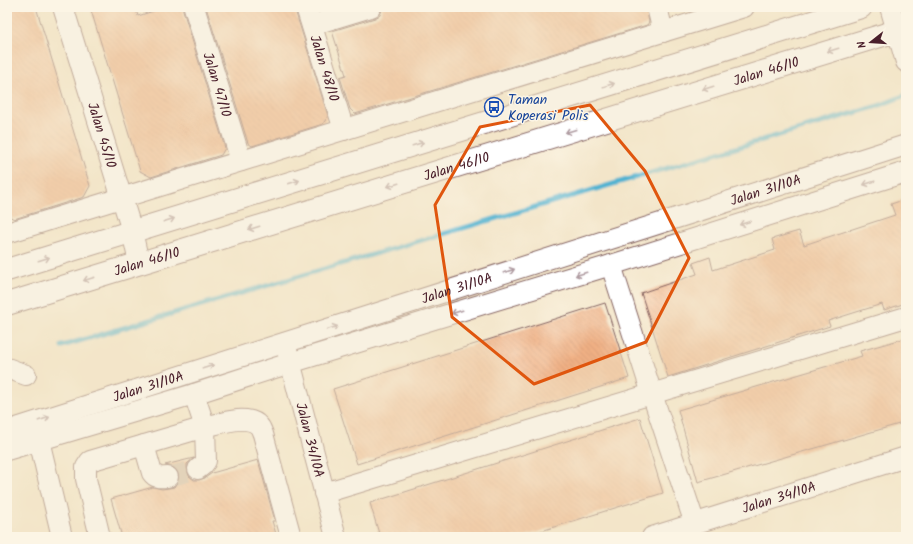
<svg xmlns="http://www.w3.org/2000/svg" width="913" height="544" font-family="Kalam,sans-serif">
<defs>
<pattern id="building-back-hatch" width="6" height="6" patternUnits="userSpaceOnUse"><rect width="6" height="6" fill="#f0b084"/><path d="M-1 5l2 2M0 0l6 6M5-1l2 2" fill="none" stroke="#cf9772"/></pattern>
</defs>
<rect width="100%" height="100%" fill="#fcf5e5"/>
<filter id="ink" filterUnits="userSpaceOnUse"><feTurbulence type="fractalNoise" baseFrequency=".025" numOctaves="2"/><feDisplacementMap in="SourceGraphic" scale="8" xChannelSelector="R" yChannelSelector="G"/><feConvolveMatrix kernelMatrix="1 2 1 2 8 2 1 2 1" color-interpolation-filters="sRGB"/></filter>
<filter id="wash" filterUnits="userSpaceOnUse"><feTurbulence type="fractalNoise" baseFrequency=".012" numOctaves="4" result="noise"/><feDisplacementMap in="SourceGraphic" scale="16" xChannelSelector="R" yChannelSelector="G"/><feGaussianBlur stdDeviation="0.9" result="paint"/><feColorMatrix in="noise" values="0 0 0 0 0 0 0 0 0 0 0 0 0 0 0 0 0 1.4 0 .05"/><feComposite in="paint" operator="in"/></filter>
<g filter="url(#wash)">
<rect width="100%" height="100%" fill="#f3e5c9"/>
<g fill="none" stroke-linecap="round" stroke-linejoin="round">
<polyline stroke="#52b3d1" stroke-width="5" points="62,346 878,106 906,95"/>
</g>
<g id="blocks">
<g fill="url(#building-back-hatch)">
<polygon points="7,7 36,7 90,186 84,197 14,219 7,215"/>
<polygon points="90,7 135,7 138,16 166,7 183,7 183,10 225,148 221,155 151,177 140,171"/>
<polygon points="206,7 295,7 295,10 328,116 323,124 252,146 248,143"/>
<polygon points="382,7 646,7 649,22 647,25 355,114 350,109 340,77 346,75 332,31 375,18 380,15 382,10"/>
<polygon points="906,199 906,303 884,310 882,304 828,321 830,326 668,377 641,293 697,274 693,263 710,257 713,270 775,250 772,239 799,231 804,245 895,215 891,204"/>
<polygon points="605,303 629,378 357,464 333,389"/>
<polygon points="906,338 906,422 698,482 678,410 862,356 860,351"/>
<polygon points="640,418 663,493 522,537 380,537 370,503"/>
<polygon points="194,458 187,464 187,471 189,476 194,480 199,480 205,478 212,473 258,460 275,521 272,521 277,537 122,537 111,499 153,487 162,489 169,488 174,487 178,482 179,477 178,471 173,467 165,465"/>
</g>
</g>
</g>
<g filter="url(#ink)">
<use href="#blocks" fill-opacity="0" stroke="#856462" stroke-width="1"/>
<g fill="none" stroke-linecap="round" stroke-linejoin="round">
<polyline stroke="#d1bda9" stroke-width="20" stroke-dasharray="20 10" stroke-linecap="butt" points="168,477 198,469"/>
<defs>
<g id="minor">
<path id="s1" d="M63 7 132 231 139 263"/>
<path id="s2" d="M194 7 241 161"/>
<path id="s3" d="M306 7 344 130"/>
<polyline points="657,7 663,32"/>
<polyline points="890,7 906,62"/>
<polyline points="312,25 371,7"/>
<polyline points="7,233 744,7"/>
<polyline points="611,265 652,394 695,524"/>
<path id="s4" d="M287 350 336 537"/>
<polyline points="7,368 26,375"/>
<path id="s5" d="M7 431 906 145"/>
<polyline points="39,440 62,537"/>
<path d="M144 445 152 473C156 479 162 477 168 477"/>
<polyline points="7,450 194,394 290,363 611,265 906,172"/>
<path d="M198 469 203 465 206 461 205 427C218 424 248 413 259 426 261 428 262 432 263 434L291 537"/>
<polyline points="324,493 906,317"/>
<polyline points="100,537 86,479 86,467 90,461 205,427 194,394"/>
<path id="s6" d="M652 537 906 457"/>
</g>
<g id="major">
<polyline points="7,270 861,7"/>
<path id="s7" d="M7 304 906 28"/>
</g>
</defs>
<use href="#minor" stroke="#856462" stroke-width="22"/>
<use href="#major" stroke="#856462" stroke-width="24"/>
<use href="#minor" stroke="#fff" stroke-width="20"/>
<use href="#major" stroke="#fff" stroke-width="22"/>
</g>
<defs><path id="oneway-shaft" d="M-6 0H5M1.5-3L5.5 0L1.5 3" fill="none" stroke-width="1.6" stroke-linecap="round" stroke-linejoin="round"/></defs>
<g stroke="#ae9aa0">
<use href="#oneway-shaft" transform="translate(833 50) rotate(163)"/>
<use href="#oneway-shaft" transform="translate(609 85) rotate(-17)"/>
<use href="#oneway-shaft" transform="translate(708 88) rotate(163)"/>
<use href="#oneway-shaft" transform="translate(571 131) rotate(163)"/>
<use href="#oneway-shaft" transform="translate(418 144) rotate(-17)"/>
<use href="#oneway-shaft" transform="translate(294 182) rotate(-17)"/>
<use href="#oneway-shaft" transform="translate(869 183) rotate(162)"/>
<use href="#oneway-shaft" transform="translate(393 185) rotate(163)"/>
<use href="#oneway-shaft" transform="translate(169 220) rotate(-17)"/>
<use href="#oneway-shaft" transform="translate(745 223) rotate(162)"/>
<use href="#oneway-shaft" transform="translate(254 228) rotate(163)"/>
<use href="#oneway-shaft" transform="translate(44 259) rotate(-17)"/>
<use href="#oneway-shaft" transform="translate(509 271) rotate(-18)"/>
<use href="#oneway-shaft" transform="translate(581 274) rotate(163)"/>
<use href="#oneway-shaft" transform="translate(89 279) rotate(163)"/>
<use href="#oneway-shaft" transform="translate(457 312) rotate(163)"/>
<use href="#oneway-shaft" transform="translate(332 328) rotate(-18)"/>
<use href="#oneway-shaft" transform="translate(208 367) rotate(-18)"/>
<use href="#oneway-shaft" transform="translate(44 419) rotate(-18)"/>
</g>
</g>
<path d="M0 0H913V544H0ZM590 105 645 171 689 258 646 342 534 384 452 317 435 205 480 127Z" fill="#f3e5c9" fill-opacity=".55" fill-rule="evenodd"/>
<path fill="none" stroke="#e0560e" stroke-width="3" stroke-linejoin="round" d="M590 105 645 171 689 258 646 342 534 384 452 317 435 205 480 127Z"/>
<defs>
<symbol id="bus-ring" viewBox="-11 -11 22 22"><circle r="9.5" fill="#fcf5e5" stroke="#1a4fb4" stroke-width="1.5"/><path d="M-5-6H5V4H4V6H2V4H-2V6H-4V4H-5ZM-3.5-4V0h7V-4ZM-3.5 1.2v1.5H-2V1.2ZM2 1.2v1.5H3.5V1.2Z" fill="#1a4fb4"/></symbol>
</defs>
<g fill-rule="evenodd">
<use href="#bus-ring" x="483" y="96" width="22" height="22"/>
</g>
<g text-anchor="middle" stroke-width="3" stroke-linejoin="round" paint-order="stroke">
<g font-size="14" fill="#4a1f2b" stroke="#fcf5e5">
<text dy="5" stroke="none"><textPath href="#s3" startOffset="64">Jalan 48/10</textPath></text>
<text dy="5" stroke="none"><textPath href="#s7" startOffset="794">Jalan 46/10</textPath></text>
<text dy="5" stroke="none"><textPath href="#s2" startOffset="81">Jalan 47/10</textPath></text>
<text dy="5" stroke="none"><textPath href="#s1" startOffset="134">Jalan 45/10</textPath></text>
<text dy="5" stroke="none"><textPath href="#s7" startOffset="470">Jalan 46/10</textPath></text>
<text dy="5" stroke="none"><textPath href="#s5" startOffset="796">Jalan 31/10A</textPath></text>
<text dy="5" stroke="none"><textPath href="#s7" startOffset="146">Jalan 46/10</textPath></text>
<text dy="5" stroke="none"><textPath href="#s5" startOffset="472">Jalan 31/10A</textPath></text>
<text dy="5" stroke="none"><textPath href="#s5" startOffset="148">Jalan 31/10A</textPath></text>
<text dy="5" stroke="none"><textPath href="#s4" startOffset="93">Jalan 34/10A</textPath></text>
<text dy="5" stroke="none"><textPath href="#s6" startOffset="133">Jalan 34/10A</textPath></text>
</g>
<g font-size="14" fill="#164399" stroke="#fcf5e5" text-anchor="start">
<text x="508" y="104">Taman<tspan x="508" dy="16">Koperasi Polis</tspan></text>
</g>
</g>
<rect width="913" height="544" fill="none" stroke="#fcf5e5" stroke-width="24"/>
<g transform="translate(871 42) rotate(253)" stroke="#fcf5e5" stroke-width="3" paint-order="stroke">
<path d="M0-3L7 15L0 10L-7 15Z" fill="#4a1f2b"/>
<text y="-6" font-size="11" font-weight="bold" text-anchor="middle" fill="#4a1f2b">N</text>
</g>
</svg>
